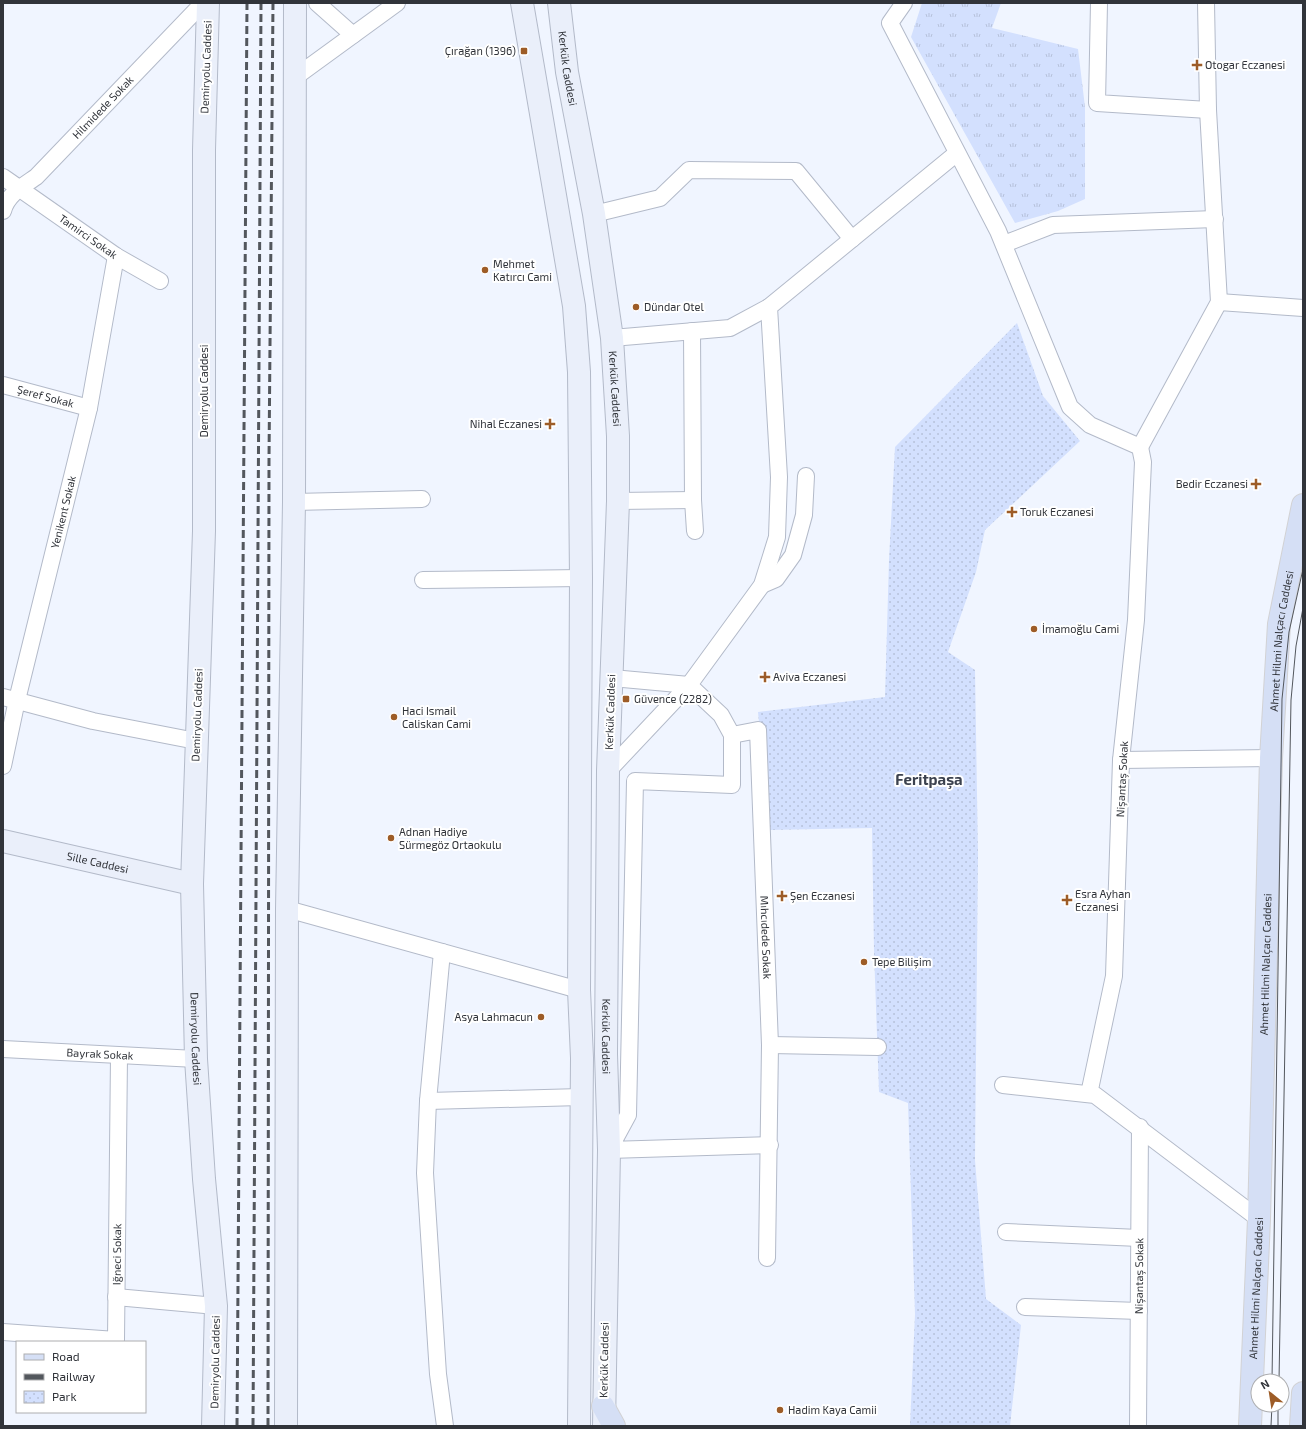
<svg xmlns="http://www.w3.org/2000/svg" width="1306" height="1429" font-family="'Exo 2',sans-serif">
<defs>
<pattern id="grass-tufts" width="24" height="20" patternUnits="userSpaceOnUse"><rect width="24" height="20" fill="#d3e0fe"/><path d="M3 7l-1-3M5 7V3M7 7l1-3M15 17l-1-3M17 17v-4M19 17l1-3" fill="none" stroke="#b6c1da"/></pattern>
<pattern id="park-dots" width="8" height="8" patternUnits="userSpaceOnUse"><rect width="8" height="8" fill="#d3e0fe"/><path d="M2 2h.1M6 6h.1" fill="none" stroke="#b6c1da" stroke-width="1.8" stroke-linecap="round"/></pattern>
</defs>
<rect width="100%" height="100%" fill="#f0f5ff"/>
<polygon fill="url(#grass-tufts)" points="922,3 1001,3 992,28 1078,49 1085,107 1085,199 1058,211 1015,223 911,37"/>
<polygon fill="url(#park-dots)" points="1017,323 1043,396 1080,441 985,530 976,572 948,652 975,670 978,855 975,1160 986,1299 1021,1325 1010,1426 910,1426 915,1314 908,1103 879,1092 874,951 872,828 769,830 758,712 885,697 889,560 895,447"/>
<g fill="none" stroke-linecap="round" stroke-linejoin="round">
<defs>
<g id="street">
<polyline points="317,3 353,35"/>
<polyline points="904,3 890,23 998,231 1070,407 1090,425 1140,447 1143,462 1136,620 1121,760 1114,976 1089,1094"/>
<polyline points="1099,3 1097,103 1208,110"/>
<polyline points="294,78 397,3"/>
<path id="s1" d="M3 177 116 256 160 281"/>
<path id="s2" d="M3 211C7 195 23 186 36 177L203 3"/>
<polyline points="594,214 660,198 689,170 796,171 852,239"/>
<polyline points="1004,244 1053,225 1215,219"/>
<polyline points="1219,302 1303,308"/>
<polyline points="692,331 693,500 695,531"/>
<polyline points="612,338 730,328 769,307"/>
<path id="s3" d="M3 385 89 408"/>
<polyline points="1140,447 1219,302 1208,110 1206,3"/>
<polyline points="618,501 693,500"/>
<polyline points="294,502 422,499"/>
<polyline points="423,580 581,578"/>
<polyline points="762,585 776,579 793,555 804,515 806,476"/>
<polyline points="612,678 689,685 721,715 732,735 732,785 635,781 628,1115 609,1150 770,1145"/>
<polyline points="3,697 93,721 196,741"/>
<path id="s4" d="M732 735 758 730 770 1045 767 1258"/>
<polyline points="1121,760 1271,758"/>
<path id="s5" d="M3 766 17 700 89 408 116 256"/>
<polyline points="608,771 689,685 762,585 777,537 779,477 769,307 957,153"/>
<polyline points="287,909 579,990"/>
<polyline points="442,952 428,1101 425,1173 438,1374 445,1426"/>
<polyline points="770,1045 878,1047"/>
<path id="s6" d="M3 1049 196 1059"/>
<polyline points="1003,1085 1095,1095 1259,1219"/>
<polyline points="428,1101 581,1097"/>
<polyline points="1006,1232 1139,1238"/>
<polyline points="116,1297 216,1306"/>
<polyline points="1025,1307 1139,1311"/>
<path id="s7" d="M3 1332 116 1340 119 1056"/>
<path id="s8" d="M1138 1426 1140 1127"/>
</g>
<g id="secondary">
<path id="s9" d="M208 3 204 150V531L192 884 196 1059 204 1179 216 1306 213 1426"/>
<polyline points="522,3 574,306 579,372 581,578 579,990 582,1058 579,1426"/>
<path id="s10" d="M559 3 567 72 594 214 612 338 618 436V501L608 771 606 1054 609 1150 604 1425"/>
<path id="s11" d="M3 841 192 884"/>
<polyline points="286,1426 287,909 294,502 295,3"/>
</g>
<g id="primary">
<polyline points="603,1406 614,1426"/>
<path id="s12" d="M1250 1426 1259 1219 1271 758 1279 624 1303 505"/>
<polyline points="1301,1426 1303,1393"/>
</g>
</defs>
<use href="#street" stroke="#b3bac9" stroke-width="18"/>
<use href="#secondary" stroke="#b3bac9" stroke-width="24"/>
<use href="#primary" stroke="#d2d2d4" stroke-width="24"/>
<use href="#street" stroke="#fff" stroke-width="16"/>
<use href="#secondary" stroke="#eaeffa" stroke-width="22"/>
<use href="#primary" stroke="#d5dff5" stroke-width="22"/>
<g stroke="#53575d" stroke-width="1">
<polyline points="1272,1381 1282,699 1289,632 1303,569"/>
<polyline points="1279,1381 1291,700 1296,646 1303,608"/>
<polyline points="1271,1426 1272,1405"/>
<polyline points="1278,1426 1278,1405"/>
</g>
<g stroke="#53575d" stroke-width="3" stroke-dasharray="8 4" stroke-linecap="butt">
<polyline points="237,1426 247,3"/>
<polyline points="253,1426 261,3"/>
<polyline points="268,1426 269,459 273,3"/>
</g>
</g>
<g fill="#9d5c27" stroke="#fff" stroke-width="1.5">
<rect x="520" y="47" width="8" height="8" rx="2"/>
<path d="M1195 59h4v4h4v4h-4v4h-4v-4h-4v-4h4z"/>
<circle cx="485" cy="270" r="4"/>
<circle cx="636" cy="307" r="4"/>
<path d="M548 418h4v4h4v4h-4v4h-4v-4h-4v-4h4z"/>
<path d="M1254 478h4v4h4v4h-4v4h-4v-4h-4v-4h4z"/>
<path d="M1010 506h4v4h4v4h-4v4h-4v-4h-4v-4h4z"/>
<circle cx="1034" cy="629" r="4"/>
<path d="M763 671h4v4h4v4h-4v4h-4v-4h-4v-4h4z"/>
<rect x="622" y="695" width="8" height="8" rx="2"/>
<circle cx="394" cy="717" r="4"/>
<circle cx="391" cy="838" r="4"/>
<path d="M780 890h4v4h4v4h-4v4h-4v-4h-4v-4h4z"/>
<path d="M1065 894h4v4h4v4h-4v4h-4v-4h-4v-4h4z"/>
<circle cx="864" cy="962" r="4"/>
<circle cx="541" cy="1017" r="4"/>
<circle cx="780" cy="1410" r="4"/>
</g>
<g text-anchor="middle" stroke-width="4" stroke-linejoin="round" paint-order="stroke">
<g font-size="11" fill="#31343a" stroke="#fff" text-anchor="start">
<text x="516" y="55" text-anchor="end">Çırağan (1396)</text>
<text x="1205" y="69">Otogar Eczanesi</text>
<text x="493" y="268">Mehmet<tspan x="493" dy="13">Katırcı Cami</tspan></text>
<text x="644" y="311">Dündar Otel</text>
<text x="542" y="428" text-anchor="end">Nihal Eczanesi</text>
<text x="1248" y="488" text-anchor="end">Bedir Eczanesi</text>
<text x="1020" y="516">Toruk Eczanesi</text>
<text x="1042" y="633">İmamoğlu Cami</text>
<text x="773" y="681">Aviva Eczanesi</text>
<text x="634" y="703">Güvence (2282)</text>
<text x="402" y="715">Haci Ismail<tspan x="402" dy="13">Caliskan Cami</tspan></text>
<text x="399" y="836">Adnan Hadiye<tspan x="399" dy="13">Sürmegöz Ortaokulu</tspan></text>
<text x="1075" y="898">Esra Ayhan<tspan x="1075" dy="13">Eczanesi</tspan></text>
<text x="790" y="900">Şen Eczanesi</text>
<text x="872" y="966">Tepe Bilişim</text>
<text x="533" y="1021" text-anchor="end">Asya Lahmacun</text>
<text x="788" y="1414">Hadim Kaya Camii</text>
</g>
<g font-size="11" fill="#31343a" stroke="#fff">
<text transform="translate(206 67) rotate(-88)" y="4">Demiryolu Caddesi</text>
<text dy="4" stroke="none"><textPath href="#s10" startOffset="66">Kerkük Caddesi</textPath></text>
<text dy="4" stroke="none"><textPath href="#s2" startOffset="145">Hilmidede Sokak</textPath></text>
<text dy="4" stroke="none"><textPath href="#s1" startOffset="104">Tamirci Sokak</textPath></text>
<text dy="4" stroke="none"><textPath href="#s10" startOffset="390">Kerkük Caddesi</textPath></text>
<text transform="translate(204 391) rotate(-90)" y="4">Demiryolu Caddesi</text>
<text dy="4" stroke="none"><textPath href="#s3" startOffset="44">Şeref Sokak</textPath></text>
<text dy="4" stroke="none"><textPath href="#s5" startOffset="261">Yenikent Sokak</textPath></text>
<text dy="4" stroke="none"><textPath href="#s12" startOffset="786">Ahmet Hilmi Nalçacı Caddesi</textPath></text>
<text transform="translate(610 712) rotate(-88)" y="4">Kerkük Caddesi</text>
<text transform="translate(197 715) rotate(-88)" y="4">Demiryolu Caddesi</text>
<text transform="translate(1122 779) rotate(-87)" y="4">Nişantaş Sokak</text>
<text dy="4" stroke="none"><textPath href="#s11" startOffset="97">Sille Caddesi</textPath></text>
<text dy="4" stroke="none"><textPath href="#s4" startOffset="234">Mıhcıdede Sokak</textPath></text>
<text dy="4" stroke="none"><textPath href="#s12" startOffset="462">Ahmet Hilmi Nalçacı Caddesi</textPath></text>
<text dy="4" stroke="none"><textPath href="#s10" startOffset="1038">Kerkük Caddesi</textPath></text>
<text dy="4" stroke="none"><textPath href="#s9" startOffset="1036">Demiryolu Caddesi</textPath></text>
<text dy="4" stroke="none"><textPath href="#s6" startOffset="97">Bayrak Sokak</textPath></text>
<text dy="4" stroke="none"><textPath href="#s7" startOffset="199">Iğneci Sokak</textPath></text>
<text dy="4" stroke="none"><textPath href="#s8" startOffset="150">Nişantaş Sokak</textPath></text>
<text dy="4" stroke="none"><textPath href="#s12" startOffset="138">Ahmet Hilmi Nalçacı Caddesi</textPath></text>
<text transform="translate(604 1360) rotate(-89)" y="4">Kerkük Caddesi</text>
<text transform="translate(215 1362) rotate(-89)" y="4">Demiryolu Caddesi</text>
</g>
<g font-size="15" font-weight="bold" fill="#3c424f" stroke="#fff">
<text x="929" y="785">Feritpaşa</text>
</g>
</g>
<rect width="1306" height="1429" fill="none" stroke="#31343a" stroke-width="8"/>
<rect x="16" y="1341" width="130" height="72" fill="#ffffff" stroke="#adaeb0"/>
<rect x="24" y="1354" width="20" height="6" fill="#d5dff5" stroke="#adaeb0"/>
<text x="52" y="1361" font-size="12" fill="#31343a">Road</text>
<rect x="24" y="1374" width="20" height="6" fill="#53575d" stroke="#adaeb0"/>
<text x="52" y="1381" font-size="12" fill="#31343a">Railway</text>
<rect x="24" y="1391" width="20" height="12" fill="url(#park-dots)" stroke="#adaeb0"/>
<text x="52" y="1401" font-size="12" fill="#31343a">Park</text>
<g transform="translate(1270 1393) rotate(330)"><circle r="19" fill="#ffffff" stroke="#adaeb0"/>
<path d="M0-3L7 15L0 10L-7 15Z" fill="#9d5c27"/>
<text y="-6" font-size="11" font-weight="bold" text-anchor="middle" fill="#31343a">N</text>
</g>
</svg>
